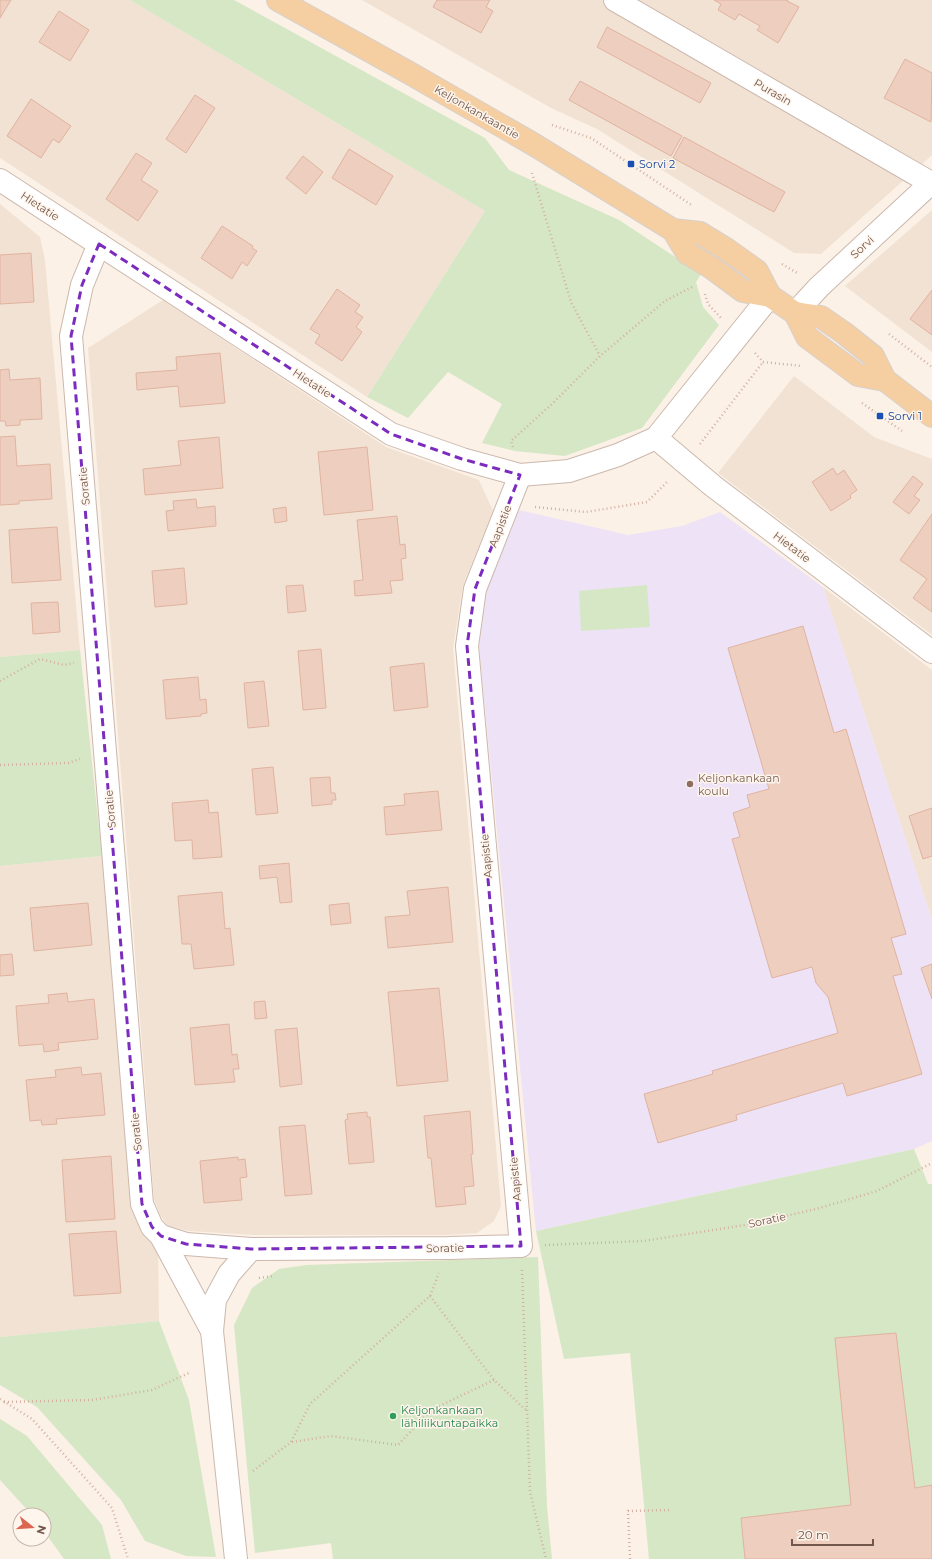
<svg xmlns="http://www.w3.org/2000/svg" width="932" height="1559" font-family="Montserrat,sans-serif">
<rect width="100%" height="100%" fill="#fbf1e6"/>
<g fill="#f2e2d4">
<polygon points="0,0 130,0 485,211 367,397 0,158"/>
<polygon points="362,0 932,0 932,155 821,254 794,253 597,129 551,108"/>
<polygon points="0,204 40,237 45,260 80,650 0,657"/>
<polygon points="932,210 932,352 845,286"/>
<polygon points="163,300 386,447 479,480 493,511 463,585 453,648 501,1206 494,1221 477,1233 448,1235 254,1235 189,1231 168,1226 160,1215 154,1199 88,348"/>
<polygon points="794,376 874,437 932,459 932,635 718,473"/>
<polygon points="823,587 932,670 932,920"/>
<polygon points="102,856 133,1204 146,1237 158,1247 159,1321 0,1337 0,866"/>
</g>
<polygon fill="#eee2f7" points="519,510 628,535 682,526 720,512 823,587 932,920 932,1141 914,1149 536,1231 479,647 487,589"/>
<g fill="#d6e7c5">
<polygon points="130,0 234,0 485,138 509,170 619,220 701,274 696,282 703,307 719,325 642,428 565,456 515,451 482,443 502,404 448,372 408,418 367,397 485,211"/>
<polygon points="647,585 650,627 581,631 579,591"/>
<polygon points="80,650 102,856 0,866 0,657"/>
<polygon points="914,1149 928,1184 932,1184 932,1559 649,1559 630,1353 564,1359 536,1231"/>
<polygon points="538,1257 547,1507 552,1559 333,1559 331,1543 255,1553 234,1325 252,1288 279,1269 306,1265"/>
<polygon points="159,1321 189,1400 216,1557 186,1556 145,1541 121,1500 37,1407 0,1385 0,1337"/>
<polygon points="0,1419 27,1436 102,1525 111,1559 64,1559 44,1531 44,1515 32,1515 0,1480"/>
</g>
<g fill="#eecebf" stroke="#e0b3a0">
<polygon points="0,0 11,0 0,18"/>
<polygon points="437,0 490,0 486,7 493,11 481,33 433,7"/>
<polygon points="714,0 788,0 787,1 799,7 778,43 757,30 760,26 739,14 735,20 718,10 721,4"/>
<polygon points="59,11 89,30 70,61 39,42"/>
<polygon points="607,27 711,83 700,103 597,47"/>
<polygon points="905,59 932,73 931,122 884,98"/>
<polygon points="580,81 682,136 671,156 569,100"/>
<polygon points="195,95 215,108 186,153 166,139"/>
<polygon points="31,99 71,126 59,143 53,139 41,158 7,136"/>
<polygon points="684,137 785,192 774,212 673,158"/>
<polygon points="349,149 393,176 376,205 332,178"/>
<polygon points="136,153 152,163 141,180 158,191 138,221 106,199"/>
<polygon points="303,156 323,172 306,194 286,178"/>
<polygon points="222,226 253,246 252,248 257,251 247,266 242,262 232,279 201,258"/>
<polygon points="31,253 34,302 0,304 0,255"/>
<polygon points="337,289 360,305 355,312 363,317 356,327 362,332 342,361 315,343 320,335 310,329"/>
<polygon points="932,290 932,335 910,319"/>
<polygon points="220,353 225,403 180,407 178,386 137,390 136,373 177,370 176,357"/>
<polygon points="9,369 10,380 40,378 42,419 20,420 20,425 6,426 5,421 0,421 0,370"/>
<polygon points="15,436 17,466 50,464 52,499 19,501 19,504 0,505 0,437"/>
<polygon points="219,437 223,488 145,495 143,469 181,465 178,441"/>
<polygon points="367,447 373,510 324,515 318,452"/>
<polygon points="833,468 837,475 844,470 857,490 850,495 851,498 831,511 812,482"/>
<polygon points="913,476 923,484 914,496 920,500 909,514 893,502"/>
<polygon points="196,499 197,508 215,506 216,526 168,531 166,511 174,510 173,501"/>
<polygon points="286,507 287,521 275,523 273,509"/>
<polygon points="932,514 932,612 913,598 927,579 900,560"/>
<polygon points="397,516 400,545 405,544 406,558 401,559 403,580 390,581 392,593 355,596 354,581 363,580 357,520"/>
<polygon points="57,527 61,580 12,583 9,530"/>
<polygon points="184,568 187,604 155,607 152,571"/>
<polygon points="303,585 306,611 288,613 286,586"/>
<polygon points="58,602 60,632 33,634 31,603"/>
<polygon points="803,626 834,733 846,729 906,934 891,938 902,974 893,976 922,1074 847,1096 843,1083 736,1115 737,1120 658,1143 644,1094 713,1074 712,1071 838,1033 828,997 816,983 812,967 772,978 732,839 740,837 733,813 750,807 747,795 769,789 728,648"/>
<polygon points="321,649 326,708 303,710 298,651"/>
<polygon points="424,663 428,707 394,711 390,667"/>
<polygon points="198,677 200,700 206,699 207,713 201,714 201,716 166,719 163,680"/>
<polygon points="264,681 269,726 248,728 244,683"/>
<polygon points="273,767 278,813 256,815 252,769"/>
<polygon points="330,777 331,793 335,793 336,800 332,800 332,804 312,806 310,778"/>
<polygon points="438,791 442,830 386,835 384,807 405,805 404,794"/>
<polygon points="208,800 209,813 218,812 222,857 193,859 192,840 175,841 172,803"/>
<polygon points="932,808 932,856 923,859 909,816"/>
<polygon points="289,863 292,902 280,903 277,877 260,879 259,866"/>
<polygon points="448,887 453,942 388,948 385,917 410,915 407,891"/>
<polygon points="222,892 225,929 230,928 234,965 194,969 191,944 182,944 178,896"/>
<polygon points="88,903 92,945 34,951 30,908"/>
<polygon points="349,903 351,923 331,925 329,905"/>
<polygon points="12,954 14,975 0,976 0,955"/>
<polygon points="932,964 932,999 921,968"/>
<polygon points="439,988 448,1081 397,1086 388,992"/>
<polygon points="67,993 68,1002 94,999 98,1039 58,1043 59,1050 44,1052 43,1044 19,1046 16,1006 49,1003 48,995"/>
<polygon points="265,1001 267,1018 255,1019 254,1002"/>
<polygon points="229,1024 232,1055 237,1054 239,1069 233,1069 235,1082 195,1085 190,1028"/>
<polygon points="297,1028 302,1084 280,1087 275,1030"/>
<polygon points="81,1067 82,1075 101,1073 105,1115 56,1119 57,1124 42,1125 41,1120 30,1121 26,1080 56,1077 55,1070"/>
<polygon points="470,1111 473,1154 471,1154 474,1186 464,1187 466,1204 436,1207 431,1158 428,1158 424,1116"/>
<polygon points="367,1112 367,1117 370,1117 374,1162 349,1164 345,1120 348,1119 347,1114"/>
<polygon points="305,1125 312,1194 285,1196 279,1127"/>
<polygon points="111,1156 115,1219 66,1222 62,1160"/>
<polygon points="238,1157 238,1160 245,1159 247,1177 240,1178 242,1200 204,1203 200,1161"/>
<polygon points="116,1231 121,1293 74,1296 69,1234"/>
<polygon points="896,1333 915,1488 932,1485 932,1559 745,1559 741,1518 851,1505 835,1338"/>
</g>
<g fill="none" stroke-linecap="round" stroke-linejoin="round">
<defs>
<g id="minor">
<polyline points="615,0 931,183"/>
<polyline points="0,180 391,434 462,459 520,475 569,471 618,455 656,438 770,296"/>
<polyline points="99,244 82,285 71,336 142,1204 152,1227 161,1236 186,1244 251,1249 449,1248 521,1246 467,646 475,589 520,475"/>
<polyline points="795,313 819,287 932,182"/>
<polyline points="656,438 713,486 932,652"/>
<polyline points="161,1236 212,1331 236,1559"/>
<polyline points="212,1331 215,1300 229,1274 251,1249"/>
</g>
<g id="major">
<polyline points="278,0 406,71 533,144 673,230 700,233 726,249 757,271 770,296"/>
<polyline points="673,230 687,253 712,268 743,291 770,296 795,313 807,337 858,375 885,380 932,416"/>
<polyline points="795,313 821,317 844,333 873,356 885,380"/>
</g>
</defs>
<use href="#minor" stroke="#ccb8ad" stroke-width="24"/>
<use href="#major" stroke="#d8d0cd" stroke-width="24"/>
<g stroke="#d3b1a2" stroke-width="2.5" stroke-dasharray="1 3" stroke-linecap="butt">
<polyline points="552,125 591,138 693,206"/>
<polyline points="532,173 571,302 600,356"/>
<polyline points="782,264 799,274"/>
<polyline points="705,294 708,304 721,318"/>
<polyline points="889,334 932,367"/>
<polyline points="755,353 763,362 802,366"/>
<polyline points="862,403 902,431"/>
<polyline points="700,444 763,362"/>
<polyline points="513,447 511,441 552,404 600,356 665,301 694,286"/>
<polyline points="535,507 586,512 647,502 668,481"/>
<polyline points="0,681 40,659 64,665 74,663"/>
<polyline points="0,765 68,763 80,759"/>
<polyline points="545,1245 644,1241 751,1224 816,1209 877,1191 932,1163"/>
<polyline points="522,1270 530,1492 546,1559"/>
<polyline points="259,1278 273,1276"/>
<polyline points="430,1296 494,1380 527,1411"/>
<polyline points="0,1399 32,1419 112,1508 128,1559"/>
<polyline points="4,1402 92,1400 152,1390 191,1372"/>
<polyline points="292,1442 331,1436 398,1445 431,1410 494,1380"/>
<polyline points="253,1471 291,1442 310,1404 430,1296 439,1273"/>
<polyline points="630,1559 628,1511 671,1510"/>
</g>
<use href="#minor" stroke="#fff" stroke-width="22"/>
<use href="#major" stroke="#f5cfa2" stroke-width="22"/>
</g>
<path fill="none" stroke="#7b2cbf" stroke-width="3" stroke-dasharray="8 5" stroke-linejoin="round" d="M99 244 391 434 462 459 520 475 475 589 467 646 521 1246 251 1249 186 1244 161 1236 152 1227 142 1204 71 336 82 285Z"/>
<g fill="#1a4fb4" stroke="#fef5ec" stroke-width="1.5">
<rect x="627" y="160" width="8" height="8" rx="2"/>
<rect x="876" y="412" width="8" height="8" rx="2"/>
</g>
<circle fill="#8d6e63" stroke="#fef5ec" stroke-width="1.5" cx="690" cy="784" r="4"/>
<circle fill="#2e9e5b" stroke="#fef5ec" stroke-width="1.5" cx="393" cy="1416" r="4"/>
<g text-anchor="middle" stroke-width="3" stroke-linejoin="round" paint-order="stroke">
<g font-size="11" fill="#72574c" stroke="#fef5ec">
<text transform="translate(773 92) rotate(30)" y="4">Purasin</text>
<text transform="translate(477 112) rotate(30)" y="4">Keljonkankaantie</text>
<text transform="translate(40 206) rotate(33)" y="4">Hietatie</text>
<text transform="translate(862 247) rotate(-43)" y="4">Sorvi</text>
<text transform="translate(312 383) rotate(33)" y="4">Hietatie</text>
<text transform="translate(84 486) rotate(-95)" y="4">Soratie</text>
<text transform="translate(500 526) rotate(-69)" y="4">Aapistie</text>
<text transform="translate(792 547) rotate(37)" y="4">Hietatie</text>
<text transform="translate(110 809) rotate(-95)" y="4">Soratie</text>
<text transform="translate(486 856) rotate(-95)" y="4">Aapistie</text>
<text transform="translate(136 1132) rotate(-95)" y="4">Soratie</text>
<text transform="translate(515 1179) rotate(-95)" y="4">Aapistie</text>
<text transform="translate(767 1220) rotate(-12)" y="4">Soratie</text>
<text transform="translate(445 1248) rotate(-1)" y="4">Soratie</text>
</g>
<g font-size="11" fill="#164399" stroke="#fef5ec" text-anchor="start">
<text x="639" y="168">Sorvi 2</text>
<text x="888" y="420">Sorvi 1</text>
</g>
<g font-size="11" fill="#785e54" stroke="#fef5ec" text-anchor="start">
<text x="698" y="782">Keljonkankaan<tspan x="698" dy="13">koulu</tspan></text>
</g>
<g font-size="11" fill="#27864d" stroke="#fef5ec" text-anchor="start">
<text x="401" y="1414">Keljonkankaan<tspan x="401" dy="13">lähiliikuntapaikka</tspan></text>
</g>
</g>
<g transform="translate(32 1527) rotate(107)"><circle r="19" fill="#fef5ec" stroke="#c6b6ac"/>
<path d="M0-3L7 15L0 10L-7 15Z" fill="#dd6653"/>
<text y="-6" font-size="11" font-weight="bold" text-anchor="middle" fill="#72574c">N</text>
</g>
<path d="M792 1539v6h81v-6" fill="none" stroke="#72574c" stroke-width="2"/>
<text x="798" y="1539" font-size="12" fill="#72574c" stroke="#fef5ec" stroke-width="3" paint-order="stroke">20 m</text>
</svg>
